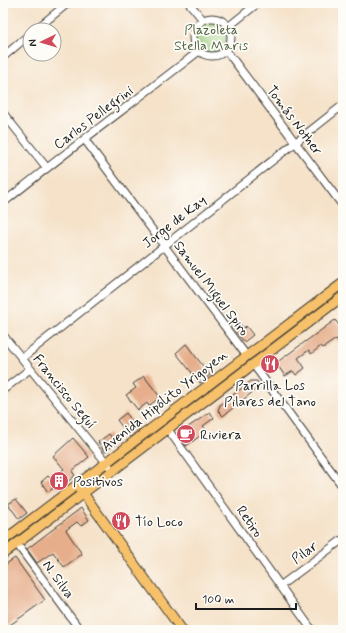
<svg xmlns="http://www.w3.org/2000/svg" width="346" height="633" font-family="Mynerve,sans-serif">
<rect width="100%" height="100%" fill="#fdfcf7"/>
<filter id="ink" filterUnits="userSpaceOnUse"><feTurbulence type="fractalNoise" baseFrequency=".025" numOctaves="2"/><feDisplacementMap in="SourceGraphic" scale="8" xChannelSelector="R" yChannelSelector="G"/><feConvolveMatrix kernelMatrix="1 2 1 2 8 2 1 2 1" color-interpolation-filters="sRGB"/></filter>
<filter id="wash" filterUnits="userSpaceOnUse"><feTurbulence type="fractalNoise" baseFrequency=".012" numOctaves="4" result="noise"/><feDisplacementMap in="SourceGraphic" scale="16" xChannelSelector="R" yChannelSelector="G"/><feGaussianBlur stdDeviation="0.9" result="paint"/><feColorMatrix in="noise" values="0 0 0 0 0 0 0 0 0 0 0 0 0 0 0 0 0 1.4 0 .05"/><feComposite in="paint" operator="in"/></filter>
<g filter="url(#wash)">
<rect width="100%" height="100%" fill="#f5e2c9"/>
<circle fill="#95c777" stroke="#58724a" cx="211" cy="37" r="16"/>
<g id="blocks">
<g fill="#e6ae8b">
<polygon points="335,320 343,330 343,348 336,339 323,348 321,346 311,354 309,350 298,358 305,368 296,375 293,371 285,376 276,363"/>
<polygon points="241,325 244,328 246,326 253,335 244,342 234,330"/>
<polygon points="186,344 210,375 200,383 176,353"/>
<polygon points="144,376 160,397 149,406 147,403 138,410 126,395 136,388 133,384"/>
<polygon points="251,381 257,381 260,386 223,416 218,411 220,405"/>
<polygon points="210,412 214,418 203,426 207,431 186,446 180,438 181,432"/>
<polygon points="126,413 139,430 130,437 117,420"/>
<polygon points="109,434 116,443 105,452 98,442"/>
<polygon points="73,438 89,457 72,471 75,476 58,489 56,486 48,492 41,482 48,476 51,479 64,469 53,456"/>
<polygon points="16,499 27,513 19,519 8,504"/>
<polygon points="81,508 89,520 81,526 77,522 66,530 82,554 64,567 53,552 37,563 27,549"/>
<polygon points="15,558 45,600 3,630 3,566"/>
</g>
</g>
</g>
<g filter="url(#ink)">
<use href="#blocks" fill-opacity="0" stroke="#3d3a36" stroke-width="1"/>
<g fill="none" stroke-linecap="round" stroke-linejoin="round">
<defs>
<g id="minor">
<polyline points="189,3 203,20"/>
<circle cx="212" cy="37" r="19"/>
<polyline points="228,27 258,3"/>
<polyline points="35,30 68,3"/>
<polyline points="226,50 343,206"/>
<polyline points="3,57 30,34"/>
<polyline points="3,113 47,168"/>
<polyline points="85,140 246,355"/>
<path d="M3 203C67 151 134 102 199 51"/>
<polyline points="3,335 109,466"/>
<polyline points="22,358 343,105"/>
<polyline points="253,364 343,487"/>
<polyline points="3,390 30,369"/>
<polyline points="167,428 312,630"/>
<polyline points="17,544 80,630"/>
<polyline points="280,586 343,539"/>
</g>
<g id="major">
<polyline points="80,489 182,630"/>
<polyline points="3,541 343,283"/>
<polyline points="3,554 343,296"/>
</g>
</defs>
<use href="#minor" stroke="#3d3a36" stroke-width="9"/>
<use href="#major" stroke="#3d3a36" stroke-width="11"/>
<use href="#minor" stroke="#fff" stroke-width="7"/>
<use href="#major" stroke="#f6c16b" stroke-width="9"/>
</g>
</g>
<defs>
<symbol id="restaurant-disc" viewBox="-11 -11 22 22"><circle r="9.5" fill="#d1495b" stroke="#fdfcf7"/><path d="M-5-6h1v4h1v-4h1v4h1v-4h1v5L-1.5 .5V6h-2V.5L-5-1ZM5-6V6H3V1.5H1.5Q1.5-4 5-6Z" fill="#fff"/></symbol>
<symbol id="cafe-disc" viewBox="-11 -11 22 22"><circle r="9.5" fill="#d1495b" stroke="#fdfcf7"/><path d="M-5.5-4.5H6V0H3Q3 3.5 0 3.5H-2.5Q-5.5 3.5-5.5 0ZM3-3.2v2h1.7v-2ZM-6 4.5H4V6H-6Z" fill="#fff"/></symbol>
<symbol id="building-disc" viewBox="-11 -11 22 22"><circle r="9.5" fill="#d1495b" stroke="#fdfcf7"/><path d="M-4-6H4V6H1V3H-1V6H-4ZM-2.5-4.3h1.7v1.8h-1.7ZM.8-4.3h1.7v1.8H.8ZM-2.5-1h1.7V.8h-1.7ZM.8-1h1.7V.8H.8Z" fill="#fff"/></symbol>
</defs>
<g fill-rule="evenodd">
<use href="#restaurant-disc" x="259" y="353" width="22" height="22"/>
<use href="#cafe-disc" x="175" y="423" width="22" height="22"/>
<use href="#building-disc" x="48" y="470" width="22" height="22"/>
<use href="#restaurant-disc" x="110" y="510" width="22" height="22"/>
</g>
<g text-anchor="middle" stroke-width="3.5" stroke-linejoin="round" paint-order="stroke">
<g font-size="14" fill="#4c6040" stroke="#fdfcf7">
<text x="211" y="34">Plazoleta<tspan x="211" dy="16">Stella Maris</tspan></text>
</g>
<g font-size="14" fill="#1c1c1c" stroke="#fdfcf7">
<text transform="translate(93 117) rotate(-37)" y="5">Carlos Pellegrini</text>
<text transform="translate(295 120) rotate(53)" y="5">Tomás Nother</text>
<text transform="translate(174 221) rotate(-38)" y="5">Jorge de Kay</text>
<text transform="translate(212 288) rotate(53)" y="5">Samuel Miguel Spiro</text>
<text transform="translate(65 391) rotate(51)" y="5">Francisco Seguí</text>
<text transform="translate(164 400) rotate(-38)" y="5">Avenida Hipólito Yrigoyen</text>
<text transform="translate(250 521) rotate(55)" y="5">Retiro</text>
<text transform="translate(304 552) rotate(-36)" y="5">Pilar</text>
<text transform="translate(59 579) rotate(54)" y="5">N. Silva</text>
</g>
<g font-size="14" fill="#1c1c1c" stroke="#fdfcf7" text-anchor="start">
<text x="270" y="390" text-anchor="middle">Parrilla Los<tspan x="270" dy="16">Pilares del Tano</tspan></text>
<text x="200" y="439">Riviera</text>
<text x="73" y="486">Positivos</text>
<text x="135" y="526">Tío Loco</text>
</g>
</g>
<rect width="346" height="633" fill="none" stroke="#fdfcf7" stroke-width="16"/>
<g transform="translate(42 42) rotate(265)"><circle r="19" fill="#fdfcf7" stroke="#a3a29f"/>
<path d="M0-3L7 15L0 10L-7 15Z" fill="#d1495b"/>
<text y="-6" font-size="11" font-weight="bold" text-anchor="middle" fill="#1c1c1c">N</text>
</g>
<path d="M196 603v6h100v-6" fill="none" stroke="#1c1c1c" stroke-width="2"/>
<text x="202" y="603" font-size="12" fill="#1c1c1c" stroke="#fdfcf7" stroke-width="3" paint-order="stroke">100 m</text>
</svg>
